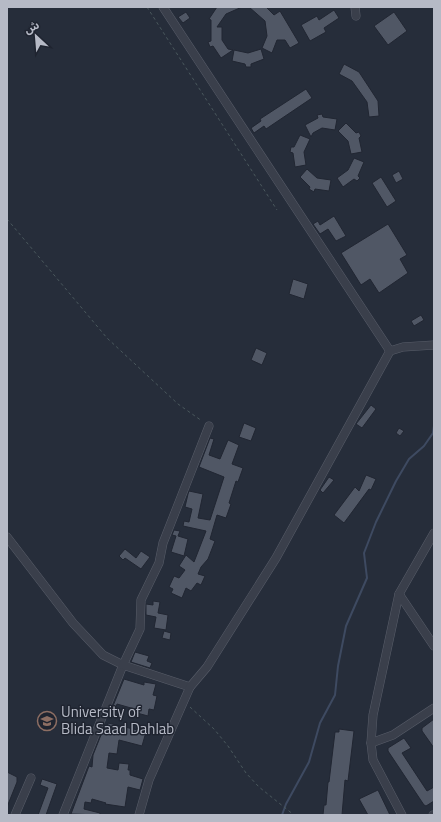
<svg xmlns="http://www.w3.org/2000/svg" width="441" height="822" font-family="'Titillium Web','Noto Sans Arabic',sans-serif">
<rect width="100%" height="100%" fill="#262d3a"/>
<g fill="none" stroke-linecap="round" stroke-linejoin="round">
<polyline stroke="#3e4a61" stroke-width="2" points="282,815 286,804 309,762 320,723 335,695 338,666 346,626 367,578 364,553 376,522 396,481 409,459 424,446 433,433 434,426"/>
</g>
<g fill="#505765" stroke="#212632">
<polygon points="217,7 242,7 226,14 217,27 222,27 222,40 228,49 233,50 221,58 213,46 210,47 208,42 211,41 211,20 209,19"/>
<polygon points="249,7 266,7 274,15 280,11 299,43 290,48 285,40 277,40 272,53 262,48 267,36 265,21"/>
<polygon points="334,10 339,18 324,28 326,32 310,41 301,25 317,16 319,20"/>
<polygon points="186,12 190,18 183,23 178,17"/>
<polygon points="394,12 407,31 388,45 374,26"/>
<polygon points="261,49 264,59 251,64 251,67 246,67 245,64 232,61 234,50 248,53"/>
<polygon points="344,64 359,72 378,101 379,116 369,117 367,102 352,81 339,74"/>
<polygon points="306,89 312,98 266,129 264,126 254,133 251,128 261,121 260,119"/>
<polygon points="322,114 323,117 337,119 335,130 322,128 313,133 311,137 305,125 318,118 317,115"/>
<polygon points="346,123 356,133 359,132 361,136 359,138 362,152 351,154 348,141 338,131"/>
<polygon points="300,135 310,139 304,152 306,165 295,167 293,153 290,152 291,147 294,147"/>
<polygon points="354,158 364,162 358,176 360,178 357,181 354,179 343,187 337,178 348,170"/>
<polygon points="307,169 317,178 331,180 329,191 315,189 314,192 309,189 310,187 300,177"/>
<polygon points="399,171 403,179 396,183 392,175"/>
<polygon points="381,177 396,201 387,207 372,183"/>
<polygon points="334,216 346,236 336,241 328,229 320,234 313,224 318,221 320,225"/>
<polygon points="388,224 407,255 400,259 408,273 379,293 370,279 361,285 341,253"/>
<polygon points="293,279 308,284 304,299 289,294"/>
<polygon points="421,315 424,320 414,326 411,321"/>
<polygon points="256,348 267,353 262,365 251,360"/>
<polygon points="371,405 376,409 362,428 356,424"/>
<polygon points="244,423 256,428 251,441 239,437"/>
<polygon points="399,428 404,431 400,436 396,433"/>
<polygon points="210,438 214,439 209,455 220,459 228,440 239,445 232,464 243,468 238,482 236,481 229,503 231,504 226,518 217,515 210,539 215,541 208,559 201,567 198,574 205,576 201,585 197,583 191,591 186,588 182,598 171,593 173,589 169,587 174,576 179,578 185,570 179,566 186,555 194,562 206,531 183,526 184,521 189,522 192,509 185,507 188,494 189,491 203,494 198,518 210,520 224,477 199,467"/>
<polygon points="366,475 376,479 371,490 369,489 344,523 334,515 355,487 359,491"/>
<polygon points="329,477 334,480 323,493 320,490"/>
<polygon points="174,530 180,531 178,536 188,539 184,556 171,552 176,536 172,535"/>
<polygon points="125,549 136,558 141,551 150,557 141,569 125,558 123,560 119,556"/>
<polygon points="153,601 160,602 158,613 168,615 166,630 154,628 156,617 146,615 146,604 153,605"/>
<polygon points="164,631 171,633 170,640 162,638"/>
<polygon points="135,652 149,656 147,661 152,663 150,668 131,662"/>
<polygon points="124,679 144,685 144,682 156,684 153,695 157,696 154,710 149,709 148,716 137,713 138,710 117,704 116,707 113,706"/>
<polygon points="434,719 434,748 422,731 422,728"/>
<polygon points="108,723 146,732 142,746 119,740 117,754 109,753 107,768 118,770 119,763 129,764 128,770 130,770 130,775 143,779 140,790 128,787 125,807 105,804 106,803 92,799 91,803 85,802 84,809 100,813 100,815 71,814 89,766 92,767 93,755 103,730 107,731"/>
<polygon points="339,729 354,731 348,781 345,780 342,815 323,815 324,805 326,805 328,782 329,782 335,732 339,732"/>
<polygon points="404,738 411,748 402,753 427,791 434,787 434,801 426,806 424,805 388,751 388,748"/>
<polygon points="7,772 17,777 17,782 7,807"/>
<polygon points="42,779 57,784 46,815 38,815 48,788 40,785"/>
<polygon points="378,790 390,815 368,815 359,799"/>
</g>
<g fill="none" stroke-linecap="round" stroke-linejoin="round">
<defs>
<g id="minor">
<polyline points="163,7 390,351"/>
<polyline points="355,7 356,16"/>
<polyline points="7,537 73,623 103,655 123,665 63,815"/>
<polyline points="399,594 434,646"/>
<polyline points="190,687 123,665 140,629 141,600 159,563 163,543 209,426"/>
<polyline points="371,743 393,735 434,708"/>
<polyline points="15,815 31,778"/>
<polyline points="139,815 149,780 190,687 207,667 276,558 390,351 403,347 434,345"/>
<polyline points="402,815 373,760 371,743 373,715 399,594 434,533"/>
<polyline points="433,815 434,815"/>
</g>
</defs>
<use href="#minor" stroke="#585d69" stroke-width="9"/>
<g stroke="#4a585d" stroke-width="1" stroke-dasharray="3 3" stroke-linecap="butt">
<polyline points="147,7 277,210"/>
<polyline points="7,219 107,338 178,404 202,421"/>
<polyline points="190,707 214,729 228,746 246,773 259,787 294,815"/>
</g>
<use href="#minor" stroke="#3a3f4b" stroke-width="8"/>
</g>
<defs>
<symbol id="university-ring" viewBox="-11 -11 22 22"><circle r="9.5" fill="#1f2430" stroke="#8d6e63" stroke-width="1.5"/><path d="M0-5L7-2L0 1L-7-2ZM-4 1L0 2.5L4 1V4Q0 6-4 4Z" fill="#8d6e63"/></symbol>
</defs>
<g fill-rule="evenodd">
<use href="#university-ring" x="36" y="710" width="22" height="22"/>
</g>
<g text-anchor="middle" stroke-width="3" stroke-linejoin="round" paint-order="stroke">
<g font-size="15" fill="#b6bac6" stroke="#1f2430" text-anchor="start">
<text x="61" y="717">University of<tspan x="61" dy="17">Blida Saad Dahlab</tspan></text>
</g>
</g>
<rect width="441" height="822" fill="none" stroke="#b6bac6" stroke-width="16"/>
<g transform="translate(36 36) rotate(334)" stroke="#1f2430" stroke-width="3" paint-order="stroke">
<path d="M0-3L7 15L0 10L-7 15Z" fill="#b6bac6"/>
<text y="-6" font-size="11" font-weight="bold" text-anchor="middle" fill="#b6bac6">ش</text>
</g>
</svg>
